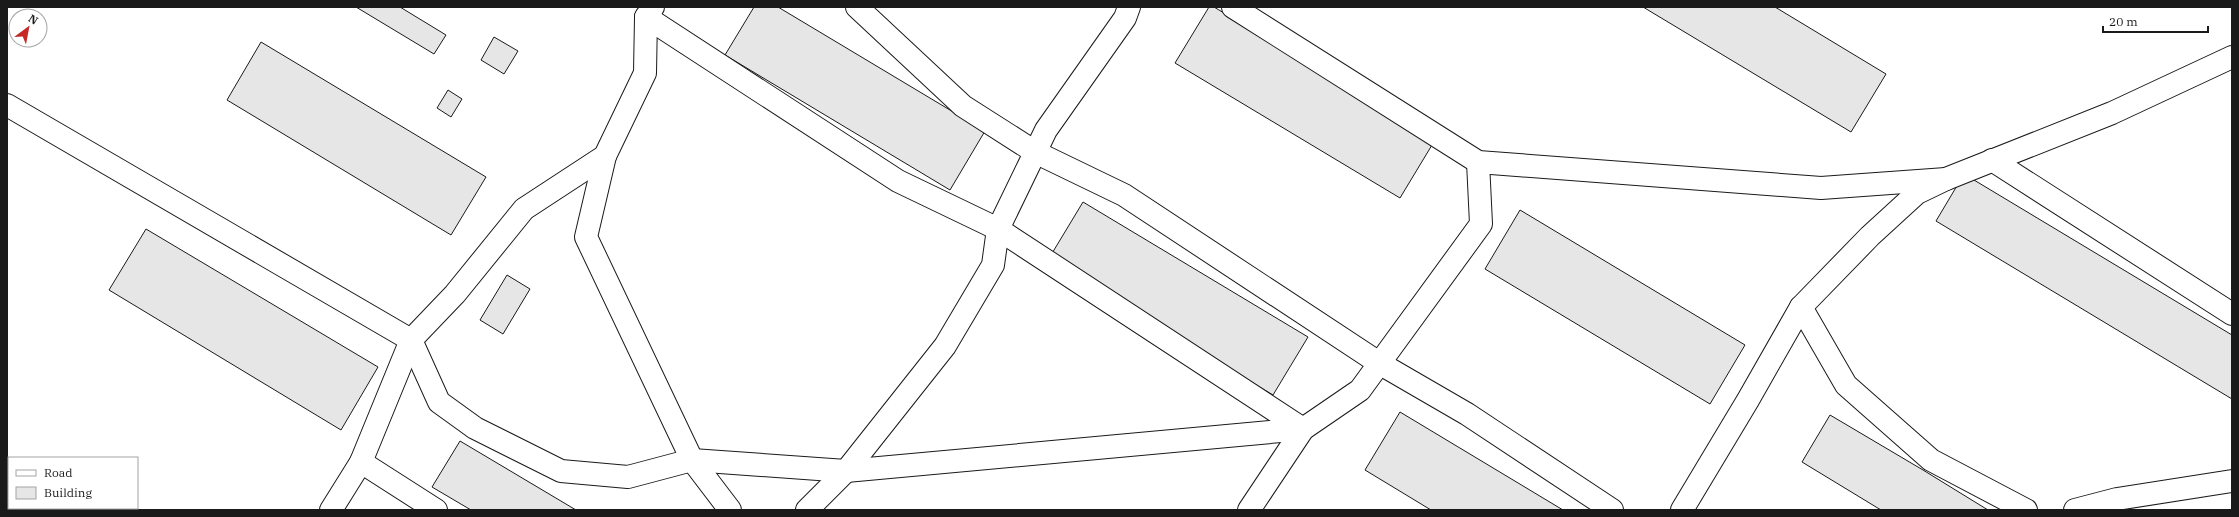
<svg xmlns="http://www.w3.org/2000/svg" width="2239" height="517" font-family="'IBM Plex Serif',serif">
<rect width="100%" height="100%" fill="#fff"/>
<g fill="#e6e6e6" stroke="#1a1a1a">
<polygon points="356,7 400,7 446,35 434,54"/>
<polygon points="754,7 778,7 985,131 950,190 725,55"/>
<polygon points="1209,7 1214,7 1435,140 1400,198 1175,63"/>
<polygon points="1643,7 1775,7 1886,74 1851,132"/>
<polygon points="494,37 518,51 504,74 481,60"/>
<polygon points="261,42 486,177 451,235 227,100"/>
<polygon points="448,90 462,99 451,117 437,108"/>
<polygon points="1964,174 2232,335 2232,399 1936,221"/>
<polygon points="1083,202 1308,337 1273,395 1048,260"/>
<polygon points="1520,210 1745,345 1710,404 1485,269"/>
<polygon points="146,229 378,367 341,430 109,290"/>
<polygon points="507,275 530,289 503,334 480,320"/>
<polygon points="1400,412 1563,510 1431,510 1365,470"/>
<polygon points="1830,415 1923,470 1988,510 1881,510 1802,462"/>
<polygon points="460,441 576,510 471,510 432,487"/>
<polygon points="7,498 9,499 9,508 24,508 27,510 7,510"/>
</g>
<g fill="none" stroke-linecap="round" stroke-linejoin="round">
<defs>
<g id="minor">
<polyline points="857,7 963,106 1035,152 1124,195 1379,363 1467,414 1612,510"/>
<polyline points="1233,7 1478,162 1821,188 1946,179"/>
<polyline points="646,17 898,181 998,229 1303,429"/>
<polyline points="7,105 411,340 439,402 475,428 561,471 628,477 692,460 846,471 1303,429"/>
<polyline points="605,156 586,237 692,460 730,510"/>
<polyline points="1992,160 2232,314"/>
<polyline points="1801,307 1846,385 1931,460 2026,510"/>
<polyline points="361,462 436,510"/>
<polyline points="331,510 361,462 411,340 455,294 524,209 605,156 645,73 646,17 653,7"/>
<polyline points="807,510 846,471 945,346 993,265 998,229 1046,130 1125,18 1129,7"/>
<polyline points="1249,510 1303,429 1360,390 1481,224 1478,162"/>
<polyline points="1682,510 1748,400 1801,307 1870,236 1917,193 1946,179 2112,113 2232,57"/>
<polyline points="2075,510 2117,499 2232,481"/>
</g>
</defs>
<use href="#minor" stroke="#1a1a1a" stroke-width="24"/>
<use href="#minor" stroke="#fff" stroke-width="22"/>
</g>
<rect width="2239" height="517" fill="none" stroke="#1a1a1a" stroke-width="16"/>
<rect x="8" y="457" width="130" height="52" fill="#ffffff" stroke="#a3a3a3"/>
<rect x="16" y="470" width="20" height="6" fill="#ffffff" stroke="#a3a3a3"/>
<text x="44" y="477" font-size="12" fill="#1a1a1a">Road</text>
<rect x="16" y="487" width="20" height="12" fill="#e6e6e6" stroke="#a3a3a3"/>
<text x="44" y="497" font-size="12" fill="#1a1a1a">Building</text>
<g transform="translate(28 28) rotate(32)"><circle r="19" fill="#ffffff" stroke="#a3a3a3"/>
<path d="M0-3L7 15L0 10L-7 15Z" fill="#c62828"/>
<text y="-6" font-size="11" font-weight="bold" text-anchor="middle" fill="#1a1a1a">N</text>
</g>
<path d="M2103 26v6h105v-6" fill="none" stroke="#1a1a1a" stroke-width="2"/>
<text x="2109" y="26" font-size="12" fill="#1a1a1a" stroke="#ffffff" stroke-width="3" paint-order="stroke">20 m</text>
</svg>
